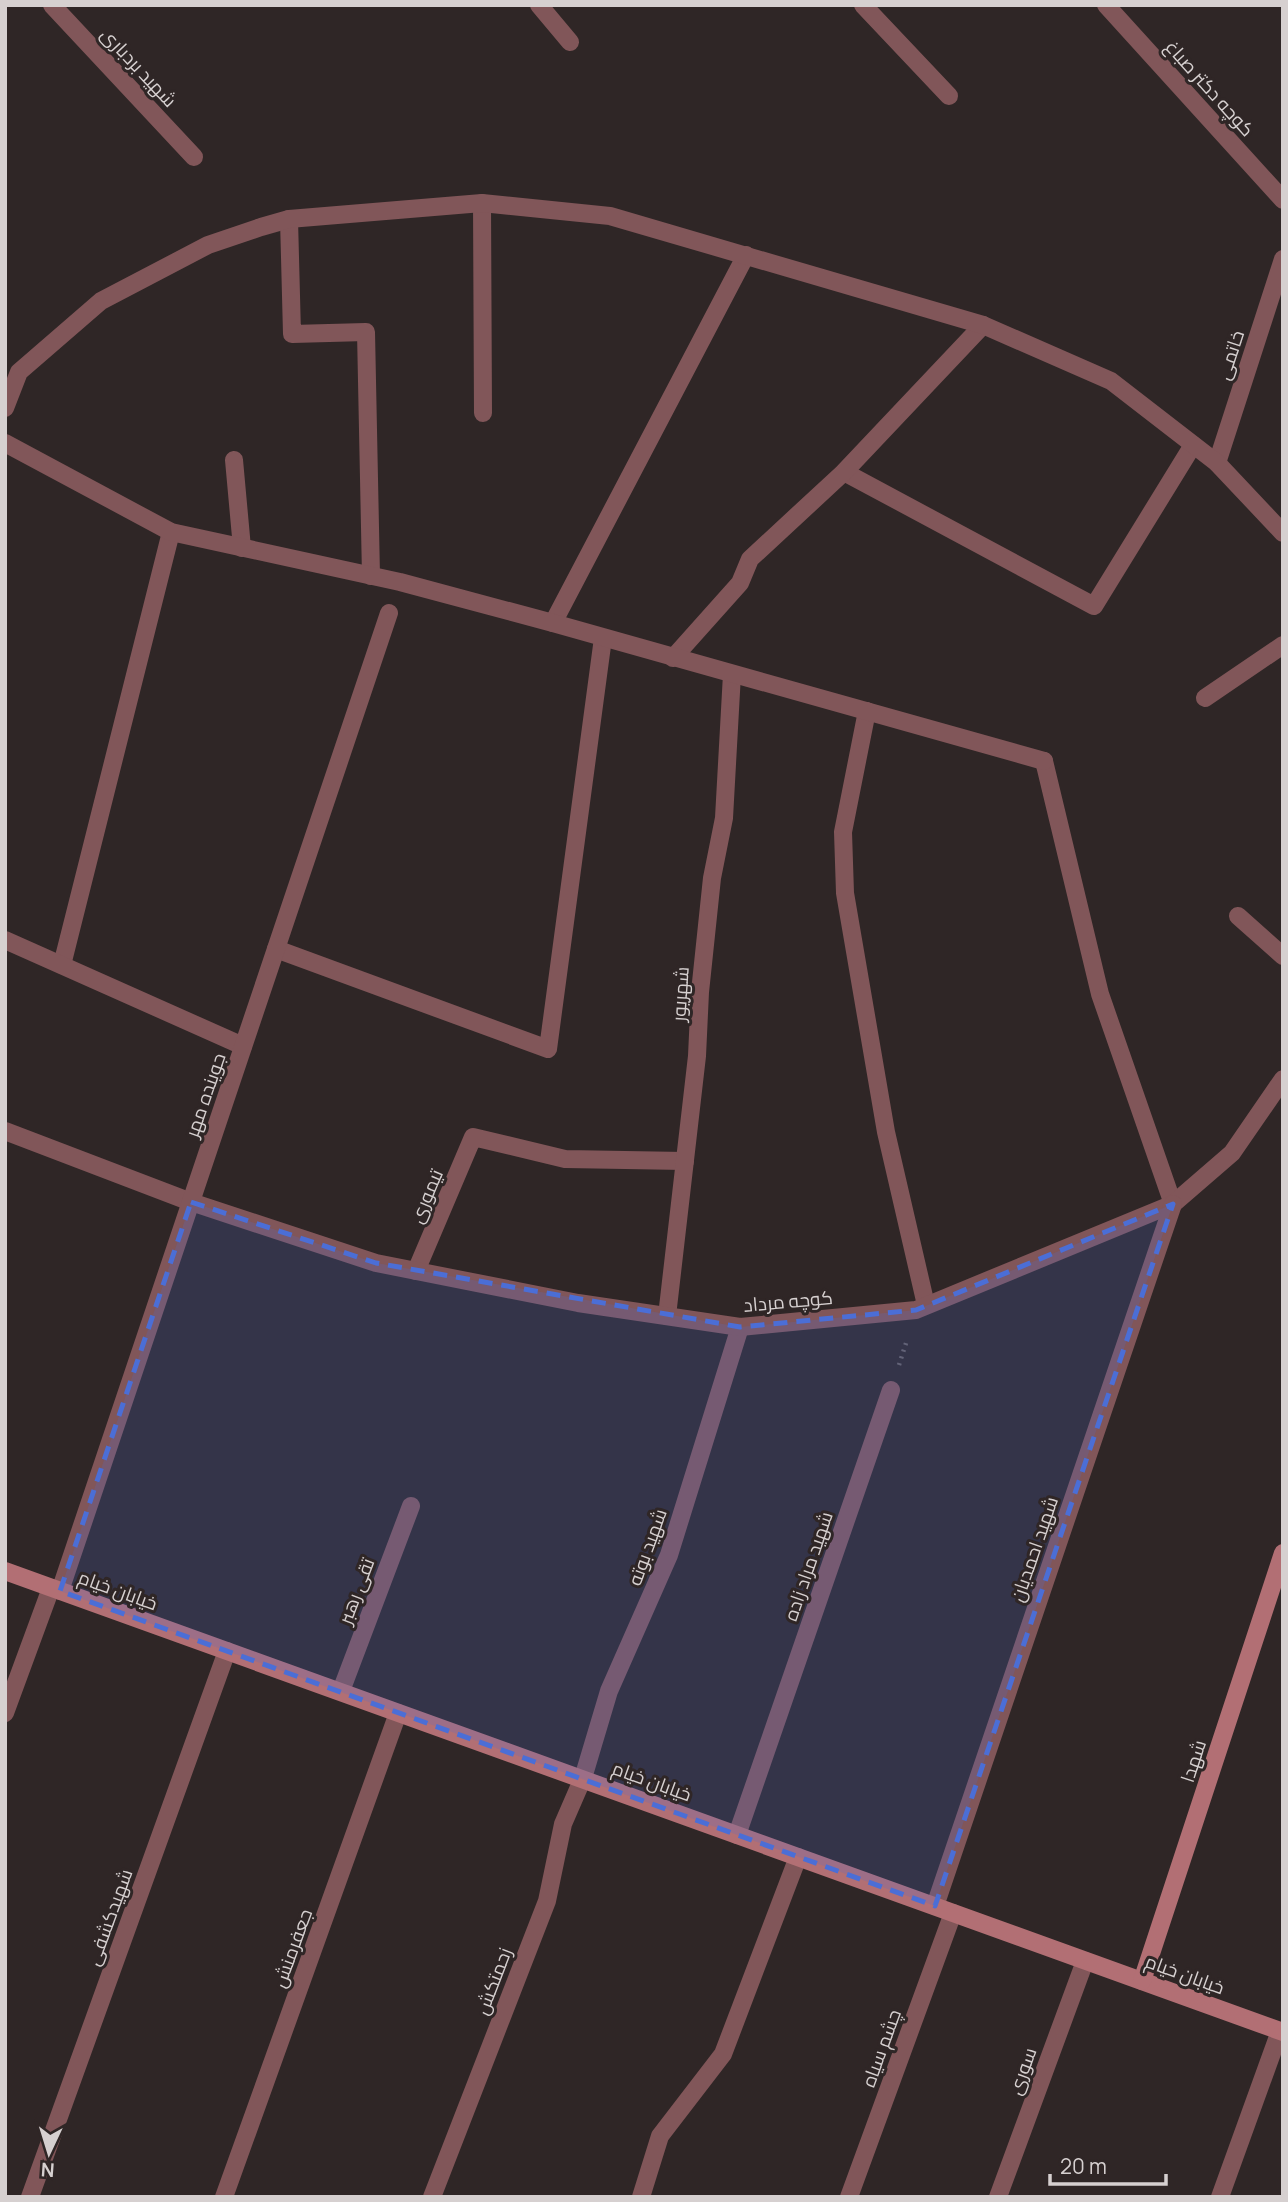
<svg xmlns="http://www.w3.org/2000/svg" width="1288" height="2202" font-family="Manrope,Cairo,sans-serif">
<rect width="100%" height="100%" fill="#2f2626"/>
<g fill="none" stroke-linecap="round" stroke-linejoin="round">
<polyline stroke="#696161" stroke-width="4.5" stroke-dasharray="2 5" stroke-linecap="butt" points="899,1365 907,1340"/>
<g stroke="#815659" stroke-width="18">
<polyline points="482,203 483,413"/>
<polyline points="289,219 292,334 366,332 371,576"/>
<polyline points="234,460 242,548"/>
<polyline points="1217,463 1283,259"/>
<polyline points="844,472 1094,606 1193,445"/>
<polyline points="553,623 746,255"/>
<polyline points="673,658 740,583 750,559 844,472 983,325"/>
<polyline points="1205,698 1283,645"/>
<polyline points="867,711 843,832 845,893 886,1132 926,1305"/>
<polyline points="1044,761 1100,994 1173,1204"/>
<polyline points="1238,916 1283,956"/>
<polyline points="276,949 548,1049 603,638"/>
<polyline points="62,965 171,532"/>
<polyline points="5,1131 191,1202"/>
<polyline points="416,1271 473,1137 565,1159 685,1161"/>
<polyline points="667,1316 697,1056 700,992 712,878 724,818 732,674"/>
<polyline points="341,1691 411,1506"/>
<polyline points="5,1713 51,1588"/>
<polyline points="583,1778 609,1691 669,1555 740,1327"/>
<polyline points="30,2197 227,1651"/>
<polyline points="224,2197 398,1713"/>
</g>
<g stroke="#815659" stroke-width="18">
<polyline points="52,5 194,157"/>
<polyline points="539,5 570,42"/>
<polyline points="863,5 949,96"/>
<polyline points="1106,5 1283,200"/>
<polyline points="5,408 19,372 101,301 208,245 261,227 289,219 482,203 610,216 983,325 1111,381 1217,463 1283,533"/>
<polyline points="5,443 171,532 400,582 553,623 1044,761"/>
<polyline points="5,940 243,1046"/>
<polyline points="191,1202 376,1263 578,1303 740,1327 916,1310 1173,1204 1232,1153 1283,1079"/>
<polyline points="60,1591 389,613"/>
<polyline points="737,1835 891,1390"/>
<polyline points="935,1906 1173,1204"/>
<polyline points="432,2197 547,1901 563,1824 583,1778"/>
<polyline points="641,2197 660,2136 723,2054 798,1857"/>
<polyline points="849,2197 953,1913"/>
<polyline points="998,2197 1085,1961"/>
<polyline points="1220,2197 1280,2031"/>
</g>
<g stroke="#b26f74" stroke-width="18">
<polyline points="5,1571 1283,2032"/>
<polyline points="1142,1981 1283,1553"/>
</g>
</g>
<path fill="#4b6ed6" fill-opacity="0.2" stroke="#4b6ed6" stroke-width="5" stroke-dasharray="14 9" stroke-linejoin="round" d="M191 1202 376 1263 740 1327 916 1310 1173 1204 935 1906 60 1591Z"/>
<g text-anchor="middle" stroke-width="6" stroke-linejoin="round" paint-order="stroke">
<g font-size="19" fill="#d6d0d0" stroke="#2f2626">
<text transform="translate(139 67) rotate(47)" y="7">شهید بردباری</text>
<text transform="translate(1210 88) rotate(48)" y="7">کوچه دکتر صباغ</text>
<text transform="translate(1230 355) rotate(-72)" y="7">خاتمی</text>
<text transform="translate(680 994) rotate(-86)" y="7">شهریور</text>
<text transform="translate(205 1095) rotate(-71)" y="7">جوینده مهر</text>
<text transform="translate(426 1196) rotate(-67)" y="7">تیموری</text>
<text transform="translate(788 1301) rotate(-5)" y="7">کوچه مرداد</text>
<text transform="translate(647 1547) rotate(-70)" y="7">شهید بوته</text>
<text transform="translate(1034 1549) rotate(-71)" y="7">شهید احمدیان</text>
<text transform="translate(808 1566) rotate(-71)" y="7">شهید مراد زاده</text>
<text transform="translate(118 1590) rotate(20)" y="7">خیابان خیام</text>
<text transform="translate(356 1591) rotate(-69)" y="7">تقی رهبر</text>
<text transform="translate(1193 1761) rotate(-72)" y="7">شهدا</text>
<text transform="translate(652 1781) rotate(20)" y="7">خیابان خیام</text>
<text transform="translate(109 1917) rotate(-70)" y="7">شهیدکشفی</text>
<text transform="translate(292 1948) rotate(-70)" y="7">جعفرمنش</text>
<text transform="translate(1185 1974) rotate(20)" y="7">خیابان خیام</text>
<text transform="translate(493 1981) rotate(-69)" y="7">زحمتکش</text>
<text transform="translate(881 2048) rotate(-70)" y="7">چشم سیاه</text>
<text transform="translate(1022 2071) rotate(-70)" y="7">سوری</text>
</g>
</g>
<rect width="1288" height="2202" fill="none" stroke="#d6d0d0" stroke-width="14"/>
<g transform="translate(49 2153) rotate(184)" stroke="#2f2626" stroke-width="5" paint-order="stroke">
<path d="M0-5L12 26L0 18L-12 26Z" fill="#d6d0d0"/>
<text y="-10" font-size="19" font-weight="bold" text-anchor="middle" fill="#d6d0d0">N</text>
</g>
<path d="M1050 2174v10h116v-10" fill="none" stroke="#d6d0d0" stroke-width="3.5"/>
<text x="1060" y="2174" font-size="21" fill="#d6d0d0" stroke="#2f2626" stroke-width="5" paint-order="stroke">20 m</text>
</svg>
